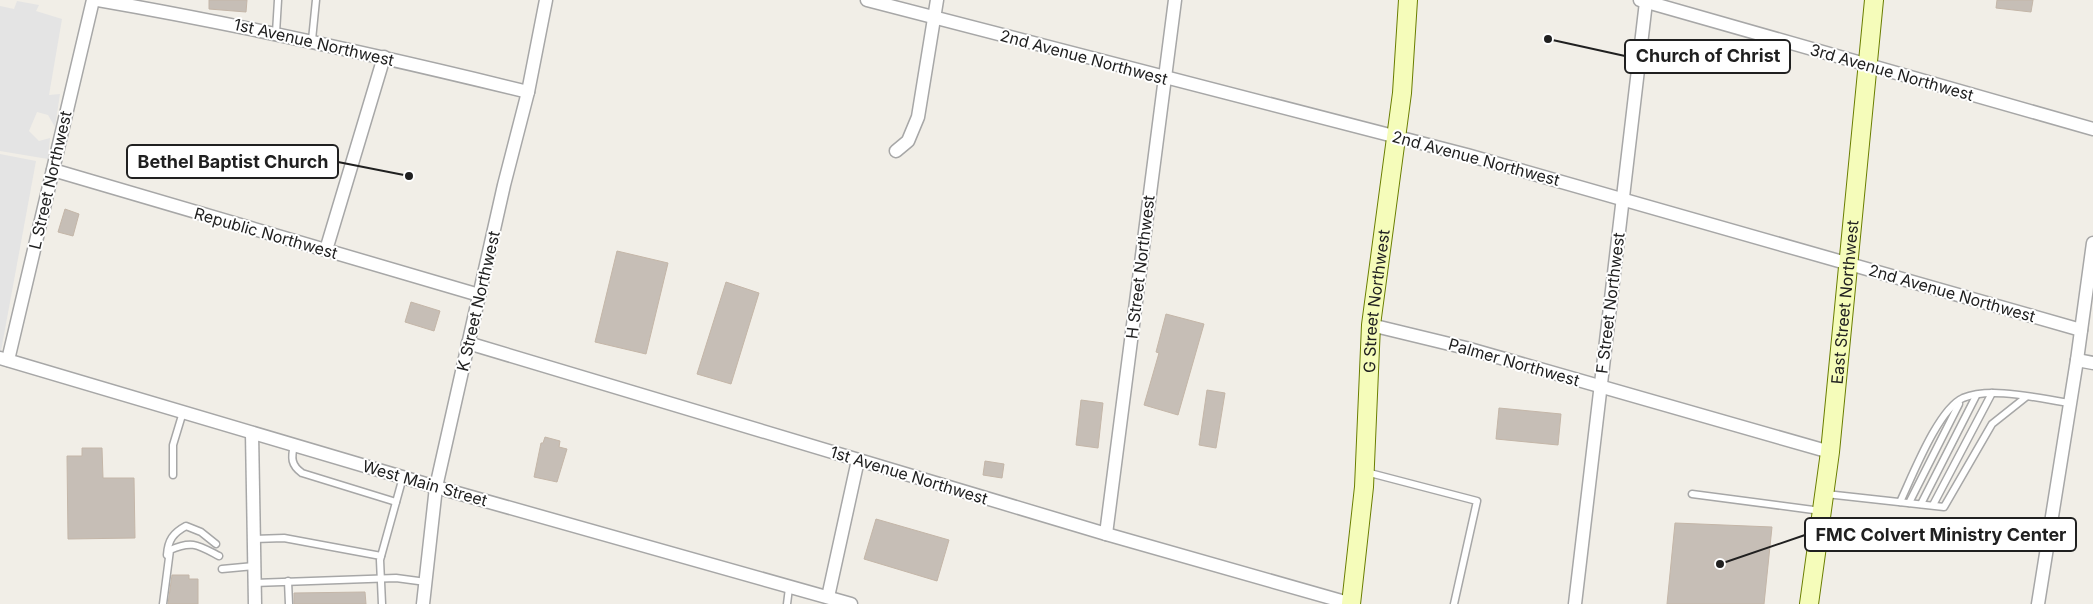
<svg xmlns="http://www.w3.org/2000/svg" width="2093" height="604" font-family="Inter,sans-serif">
<rect width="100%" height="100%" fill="#f1eee7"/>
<g fill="#e4e4e4">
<polygon points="17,1 39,5 36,11 62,19 49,95 60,94 55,127 48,115 37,112 29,131 39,141 50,138 48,159 0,151 0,6 14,9"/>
<polygon points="0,154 36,161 1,351 0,351"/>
</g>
<g fill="#c6beb6" stroke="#c4b6a8">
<polygon points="209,0 247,0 246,12 209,9"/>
<polygon points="1997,0 2033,0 2031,12 1996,8"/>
<polygon points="65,209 79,214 73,236 58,232"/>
<polygon points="617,251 668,263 646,354 595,342"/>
<polygon points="726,282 759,293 731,384 697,374"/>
<polygon points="411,302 440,311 434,331 405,322"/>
<polygon points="1166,314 1204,324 1178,415 1144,405 1159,353 1156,352"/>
<polygon points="1207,390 1225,393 1216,448 1199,445"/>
<polygon points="1081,400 1103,403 1098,448 1076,445"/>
<polygon points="1499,408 1561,414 1558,445 1496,439"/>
<polygon points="545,437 560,441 559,447 567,449 557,482 534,477 541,443 543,443"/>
<polygon points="82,448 102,448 103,478 134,478 135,538 68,539 67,456 82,456"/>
<polygon points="985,461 1004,464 1002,478 983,475"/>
<polygon points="876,519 949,540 937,581 864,559"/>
<polygon points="1675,523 1772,527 1764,604 1667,604"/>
<polygon points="172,575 189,575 189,579 198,579 198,604 168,604"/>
<polygon points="365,592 366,604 294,604 294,593"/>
</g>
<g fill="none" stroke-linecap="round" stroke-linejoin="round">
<defs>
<g id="lane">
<polyline points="276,33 278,0"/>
<polyline points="312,40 316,0"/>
<path d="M294 445C291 458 291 465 302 473L396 502"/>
<polyline points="1366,472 1477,501 1454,604"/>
<polyline points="173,475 173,445 183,412"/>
<polyline points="1692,494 1821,511"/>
<polyline points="1826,494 1944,507 1992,424 2026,397"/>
<path d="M1900 502C1912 477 1938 409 1963 398 1992 386 2040 399 2070 403"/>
<polyline points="1909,503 1959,404"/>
<polyline points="1921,504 1976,396"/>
<polyline points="1933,505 1992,393"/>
<polyline points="254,539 284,538 381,556"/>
<path d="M167 555C168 540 173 533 186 526L201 532 216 544"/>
<polyline points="222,569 254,566"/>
<polyline points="288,581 289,604"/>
<polyline points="254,583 396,578 426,582"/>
<path d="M163 604 170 550C192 540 198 545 219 556"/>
<polyline points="382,604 380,560 403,477"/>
<polyline points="787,604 789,588"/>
</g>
<g id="street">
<path d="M98 0C243 25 385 57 528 92"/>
<polyline points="867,0 1467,155 2081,330"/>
<polyline points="1640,0 2093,129"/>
<polyline points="896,151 908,141 918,117 937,0"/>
<polyline points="53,170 479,295"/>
<polyline points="326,250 384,57"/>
<polyline points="1371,325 1466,348 1830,452"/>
<polyline points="468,343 1106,534 1352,604"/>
<polyline points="0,358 436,487 851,604"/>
<polyline points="8,360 93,0"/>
<polyline points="2077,360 2093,363"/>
<polyline points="252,433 255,604"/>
<polyline points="1106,534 1175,0"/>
<polyline points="828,597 858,460"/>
<polyline points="423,604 436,487 504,185 528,92 546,0"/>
<polyline points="1575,604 1646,2"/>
<polyline points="2038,604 2077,360 2093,243"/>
</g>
<g id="secondary">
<path id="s1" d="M1351 604 1364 487 1371 325 1402 93 1408 0"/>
<path id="s2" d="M1809 604 1830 452 1874 0"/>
</g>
</defs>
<use href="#lane" stroke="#a7a7a7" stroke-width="9"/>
<use href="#street" stroke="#a7a7a7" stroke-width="15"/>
<use href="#secondary" stroke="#6a7e01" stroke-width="20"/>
<use href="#lane" stroke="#fff" stroke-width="6"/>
<use href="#street" stroke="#fff" stroke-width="12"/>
<use href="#secondary" stroke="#f5fcba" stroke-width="18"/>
</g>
<g text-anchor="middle" stroke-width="4" stroke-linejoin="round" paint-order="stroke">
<g font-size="16" fill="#202020" stroke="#fff">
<text transform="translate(314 42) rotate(13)" y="6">1st Avenue Northwest</text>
<text transform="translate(1084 57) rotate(15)" y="6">2nd Avenue Northwest</text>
<text transform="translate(1892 72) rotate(16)" y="6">3rd Avenue Northwest</text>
<text transform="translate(1476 158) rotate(15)" y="6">2nd Avenue Northwest</text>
<text transform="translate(50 180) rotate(-77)" y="6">L Street Northwest</text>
<text transform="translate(266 233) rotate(16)" y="6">Republic Northwest</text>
<text transform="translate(1140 267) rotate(-83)" y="6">H Street Northwest</text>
<text transform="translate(1952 293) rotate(16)" y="6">2nd Avenue Northwest</text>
<text transform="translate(478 301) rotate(-77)" y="6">K Street Northwest</text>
<text dy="6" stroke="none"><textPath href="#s1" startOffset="304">G Street Northwest</textPath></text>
<text dy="6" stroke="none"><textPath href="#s2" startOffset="304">East Street Northwest</textPath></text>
<text transform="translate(1610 303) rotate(-83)" y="6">F Street Northwest</text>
<text transform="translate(1514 362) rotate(16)" y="6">Palmer Northwest</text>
<text transform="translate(909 475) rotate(17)" y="6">1st Avenue Northwest</text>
<text transform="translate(425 483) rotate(16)" y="6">West Main Street</text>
</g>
</g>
<path fill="none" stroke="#202020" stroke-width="2" d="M1548 39L1625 56M409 176L338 162M1720 564L1805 535"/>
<g fill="#202020" stroke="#fff" stroke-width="2">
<circle cx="1548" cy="39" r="5"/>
<circle cx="409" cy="176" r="5"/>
<circle cx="1720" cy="564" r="5"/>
</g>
<g fill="#fff" stroke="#202020" stroke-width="2">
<rect x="1625" y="40" width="165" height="33" rx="5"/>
<rect x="127" y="145" width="211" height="33" rx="5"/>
<rect x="1805" y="518" width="271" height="33" rx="5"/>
</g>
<g font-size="18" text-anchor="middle" font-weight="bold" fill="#202020">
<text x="1708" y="62">Church of Christ</text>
<text x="233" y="168">Bethel Baptist Church</text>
<text x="1941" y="541">FMC Colvert Ministry Center</text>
</g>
</svg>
